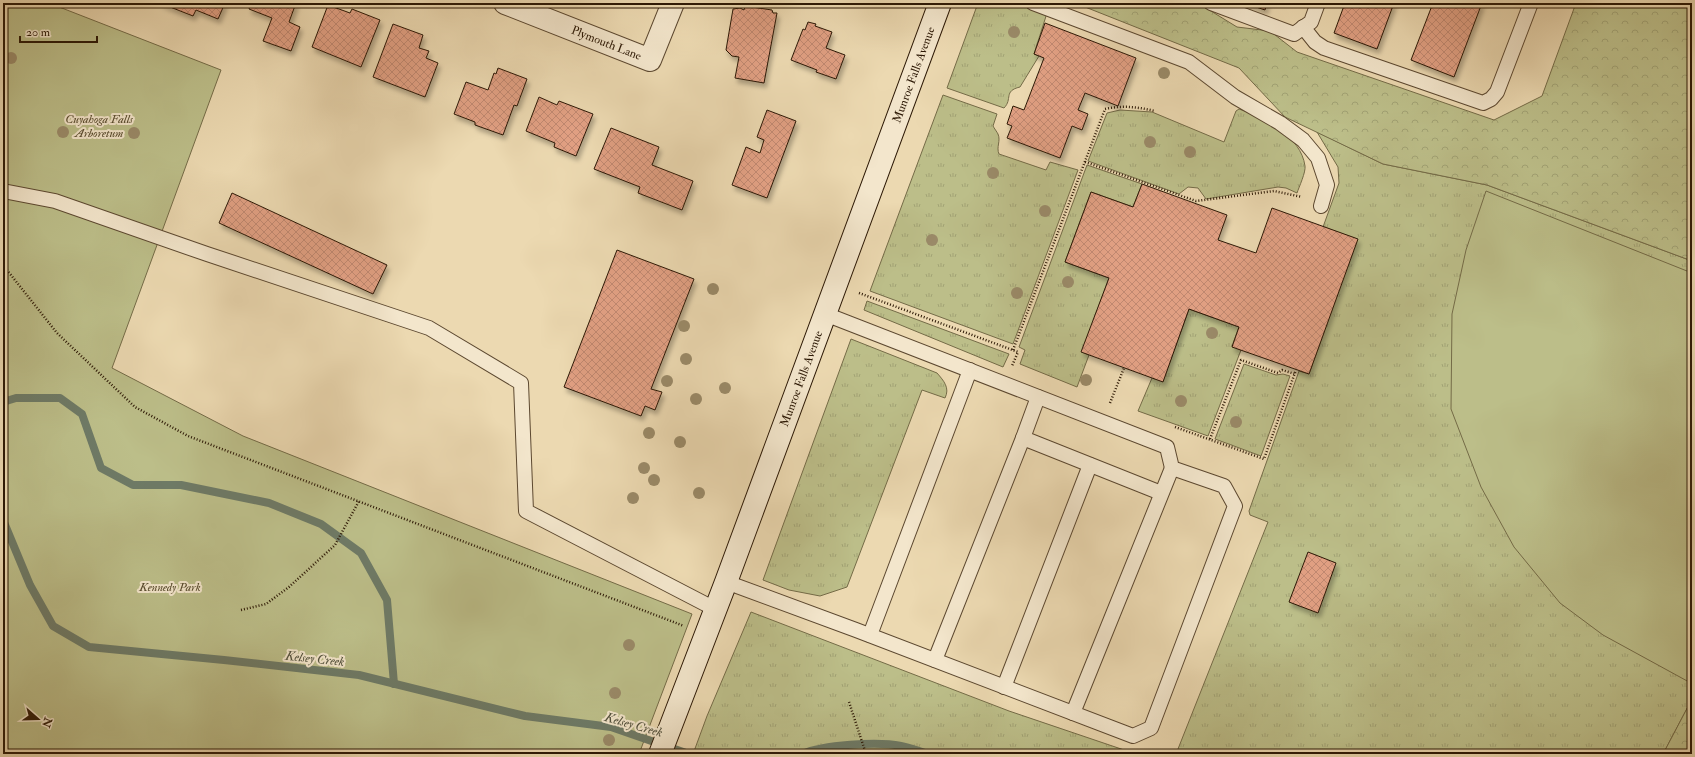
<svg xmlns="http://www.w3.org/2000/svg" width="1695" height="757" font-family="'IM FELL Double Pica',serif">
<defs>
<pattern id="grass-tufts" width="24" height="20" patternUnits="userSpaceOnUse"><rect width="24" height="20" fill="#bcbe89"/><path d="M3 7l-1-3M5 7V3M7 7l1-3M15 17l-1-3M17 17v-4M19 17l1-3" fill="none" stroke="#a2a375"/></pattern>
<pattern id="forest-crowns" width="20" height="18" patternUnits="userSpaceOnUse"><rect width="20" height="18" fill="#bcbe89"/><path d="M2 6a3 3 0 1 1 6 0M12 15a3 3 0 1 1 6 0" fill="none" stroke="#a2a375"/></pattern>
<pattern id="building-cross-hatch" width="8" height="8" patternUnits="userSpaceOnUse"><rect width="8" height="8" fill="#e09f82"/><path d="M0 0l8 8M0 8l8-8" fill="none" stroke="#c0886f"/></pattern>
<filter id="shadow"><feDropShadow dx="2.5" dy="4.5" stdDeviation="2" flood-color="#0004"/></filter>
</defs>
<rect width="100%" height="100%" fill="#ecd9b1"/>
<filter id="stains"><feTurbulence type="fractalNoise" baseFrequency=".005" numOctaves="4"/><feColorMatrix values="0 0 0 0 .2 0 0 0 0 .09 0 0 0 0 .02 0 0 0 .5 -.17"/></filter>
<radialGradient id="worn" r=".72"><stop offset=".6" stop-color="#630" stop-opacity="0"/><stop offset="1" stop-color="#630" stop-opacity=".3"/></radialGradient>
<g fill="url(#grass-tufts)" stroke="#746b47">
<path d="M978 3H1019L1047 13 1034 54 1039 56 1020 87C1003 91 1013 99 1004 108L947 88Z"/>
<path d="M943 95 997 114 993 126C994 128 997 132 998 134 1001 141 996 147 999 154L1046 170 1050 162 1078 170 1013 344 870 291Z"/>
<path d="M1239 109C1264 118 1301 136 1305 166 1306 172 1299 187 1297 193L1286 188 1278 187 1206 199 1198 188 1188 187 1179 194 1088 161 1107 113 1120 110 1152 112 1224 142 1236 111Z"/>
<polygon points="1317,132 1383,164 1487,185 1692,261 1692,699 1663,754 1176,754 1268,522 1250,515 1249,511 1299,371 1309,374 1357,239 1323,227 1339,183 1338,167"/>
<polygon points="1087,165 1142,184 1133,207 1091,192 1065,262 1109,278 1082,352 1089,355 1077,387 1020,364 1025,350 1019,347"/>
<polygon points="867,301 1009,354 1003,367 864,310"/>
<polygon points="1189,309 1239,327 1232,346 1241,350 1208,436 1138,411 1152,378 1163,381"/>
<path d="M851 339 937 373C944 381 950 388 945 398L922 390 847 587 820 596 789 590 763 580Z"/>
<polygon points="1244,364 1276,375 1283,374 1290,376 1261,456 1215,439"/>
<polygon points="751,612 1009,711 1133,753 693,754 707,716"/>
</g>
<g fill="url(#forest-crowns)" stroke="#746b47">
<polygon points="1075,3 1191,3 1206,8 1237,27 1270,31 1297,52 1494,120 1542,96 1576,3 1692,3 1692,261 1487,185 1383,164 1285,117 1239,68"/>
<polygon points="1692,699 1692,754 1663,754"/>
</g>
<g fill="#bcbe89" stroke="#746b47">
<polygon points="3,3 49,3 221,70 112,368 243,436 692,614 639,754 3,754"/>
<polygon points="1486,191 1692,273 1692,676 1689,682 1603,635 1560,603 1514,547 1481,487 1451,409 1452,314 1466,250"/>
</g>
<g fill="none" stroke-linecap="round" stroke-linejoin="round">
<g stroke="#6e7a66" stroke-width="8">
<polyline points="3,402 16,398 60,398 82,414 101,468 133,485 181,485 269,503 321,524 361,553 387,600 394,684"/>
<polyline points="3,520 30,585 53,626 89,647 224,660 359,675 525,716 611,727 689,754"/>
<path d="M802 754C823 745 877 741 901 746 910 748 919 751 928 754"/>
</g>
</g>
<g fill="url(#building-cross-hatch)" stroke="#2c1805" filter="url(#shadow)">
<polygon points="160,3 225,3 218,19 196,10 193,16"/>
<polygon points="251,3 296,3 289,22 300,27 291,51 263,41 272,18 249,9"/>
<polygon points="1244,3 1267,3 1265,10"/>
<polygon points="1345,3 1394,3 1377,49 1334,33"/>
<polygon points="1433,3 1482,3 1454,77 1411,60"/>
<polygon points="328,5 350,13 352,9 380,20 361,67 312,47"/>
<polygon points="745,6 772,10 773,13 777,13 764,83 735,78 739,57 732,56 726,50 733,9 740,8 744,10"/>
<polygon points="808,22 816,24 815,26 832,32 826,48 845,55 836,79 816,72 817,70 791,60 803,29 805,30"/>
<polygon points="1045,23 1136,58 1118,106 1085,93 1078,110 1088,114 1082,130 1072,126 1060,158 1007,138 1012,126 1007,124 1013,106 1024,110 1044,58 1034,54"/>
<polygon points="393,24 423,35 419,48 429,51 426,58 438,63 425,97 373,77"/>
<polygon points="498,68 527,79 517,106 514,105 503,135 475,125 475,122 454,114 466,82 488,90 494,73 496,74"/>
<polygon points="539,97 557,105 559,101 593,114 576,156 554,147 555,143 526,131"/>
<polygon points="767,110 796,121 767,198 732,185 746,147 760,153 764,140 757,137"/>
<polygon points="611,128 659,147 652,165 693,181 682,210 638,193 640,187 594,169"/>
<polygon points="1142,184 1227,215 1218,240 1256,253 1272,208 1358,239 1309,374 1232,347 1239,327 1189,309 1163,382 1081,352 1109,278 1065,262 1091,192 1133,207"/>
<polygon points="232,193 387,265 373,294 219,223"/>
<polygon points="617,250 694,279 651,389 662,392 655,410 645,406 641,416 564,387"/>
<polygon points="1308,552 1336,563 1318,613 1289,602"/>
</g>
<g fill="none" stroke-linecap="round" stroke-linejoin="round">
<defs>
<g id="lane">
<polyline points="1033,3 1189,62 1235,97 1280,123 1303,140 1318,158 1327,185 1321,206"/>
<polyline points="1211,3 1294,34 1311,22 1318,3"/>
<polyline points="1303,27 1315,42 1324,48 1483,103 1491,99 1497,92 1531,3"/>
<polyline points="3,191 55,201 207,254 429,328 521,383 526,511 715,609"/>
<polyline points="1023,438 1038,397"/>
<polyline points="726,582 856,630 1133,736 1151,728 1235,506 1224,486 1172,468 1167,447 825,314"/>
<polyline points="870,635 970,370"/>
<polyline points="935,660 1023,438 1161,493"/>
<polyline points="1004,687 1090,465"/>
<polyline points="1073,713 1172,468"/>
</g>
<g id="street">
<path id="s1" d="M505 3 650 60 673 3"/>
</g>
<g id="secondary">
<path id="s2" d="M660 754 726 582 940 3"/>
</g>
</defs>
<use href="#lane" stroke="#5c4830" stroke-width="16"/>
<use href="#street" stroke="#5c4830" stroke-width="24"/>
<use href="#secondary" stroke="#2c1805" stroke-width="24"/>
<g stroke="#2c1805" stroke-width="2.5" stroke-dasharray="1 2" stroke-linecap="butt">
<polyline points="1085,162 1196,201 1274,191 1302,197"/>
<polyline points="3,265 57,333 135,407 188,436 684,626"/>
<polyline points="859,293 1018,352 1012,366"/>
<path d="M1013 350 1105 109C1122 105 1138 107 1155 111"/>
<polyline points="1110,403 1124,368"/>
<polyline points="1175,427 1264,459 1296,370"/>
<polyline points="1210,439 1241,360 1278,373 1282,370 1295,374"/>
<polyline points="241,610 266,604 289,587 335,545 359,501"/>
<polyline points="849,702 866,754"/>
</g>
<use href="#lane" stroke="#f3e6cc" stroke-width="14"/>
<use href="#street" stroke="#f3e6cc" stroke-width="22"/>
<use href="#secondary" stroke="#f3e6cc" stroke-width="22"/>
</g>
<g fill="#9a8a68">
<circle cx="1014" cy="32" r="6"/>
<circle cx="11" cy="58" r="6"/>
<circle cx="1164" cy="73" r="6"/>
<circle cx="63" cy="132" r="6"/>
<circle cx="134" cy="133" r="6"/>
<circle cx="1150" cy="142" r="6"/>
<circle cx="1190" cy="152" r="6"/>
<circle cx="993" cy="173" r="6"/>
<circle cx="1045" cy="211" r="6"/>
<circle cx="932" cy="240" r="6"/>
<circle cx="1068" cy="282" r="6"/>
<circle cx="713" cy="289" r="6"/>
<circle cx="1017" cy="293" r="6"/>
<circle cx="684" cy="326" r="6"/>
<circle cx="1212" cy="333" r="6"/>
<circle cx="686" cy="359" r="6"/>
<circle cx="1086" cy="380" r="6"/>
<circle cx="667" cy="381" r="6"/>
<circle cx="725" cy="388" r="6"/>
<circle cx="696" cy="399" r="6"/>
<circle cx="1181" cy="401" r="6"/>
<circle cx="1236" cy="422" r="6"/>
<circle cx="649" cy="433" r="6"/>
<circle cx="680" cy="442" r="6"/>
<circle cx="644" cy="468" r="6"/>
<circle cx="654" cy="480" r="6"/>
<circle cx="699" cy="493" r="6"/>
<circle cx="633" cy="498" r="6"/>
<circle cx="629" cy="645" r="6"/>
<circle cx="615" cy="693" r="6"/>
<circle cx="609" cy="740" r="6"/>
</g>
<g text-anchor="middle" stroke-width="4" stroke-linejoin="round" paint-order="stroke">
<g font-size="12" fill="#2c1805" stroke="#f3e6cc">
<text dy="4" stroke="none"><textPath href="#s1" startOffset="109">Plymouth Lane</textPath></text>
<text dy="4" stroke="none"><textPath href="#s2" startOffset="725">Munroe Falls Avenue</textPath></text>
<text dy="4" stroke="none"><textPath href="#s2" startOffset="401">Munroe Falls Avenue</textPath></text>
</g>
<g font-size="12" font-style="italic" fill="#574a2d" stroke="#f3e6cc">
<text x="99" y="123">Cuyahoga Falls<tspan x="99" dy="14">Arboretum</tspan></text>
<text x="170" y="591">Kennedy Park</text>
</g>
<g font-size="13" font-style="italic" fill="#52513d" stroke="#f3e6cc">
<text transform="translate(315 658) rotate(6)" y="5">Kelsey Creek</text>
<text transform="translate(634 724) rotate(16)" y="5">Kelsey Creek</text>
</g>
</g>
<rect width="1695" height="757" fill="none" stroke="#ecd9b1" stroke-width="16"/>
<rect x="4" y="4" width="1687" height="749" fill="none" stroke="#2c1805" stroke-width="2"/>
<rect x="8" y="8" width="1679" height="741" fill="none" stroke="#2c1805"/>
<g transform="translate(38 719) rotate(110)" stroke="#f3e6cc" stroke-width="3" paint-order="stroke">
<path d="M0-3L7 15L0 10L-7 15Z" fill="#2c1805"/>
<text y="-6" font-size="11" font-weight="bold" text-anchor="middle" fill="#2c1805">N</text>
</g>
<path d="M20 36v6h77v-6" fill="none" stroke="#2c1805" stroke-width="2"/>
<text x="26" y="36" font-size="12" fill="#2c1805" stroke="#f3e6cc" stroke-width="3" paint-order="stroke">20 m</text>
<rect width="100%" height="100%" filter="url(#stains)"/>
<rect width="100%" height="100%" fill="url(#worn)"/>
</svg>
